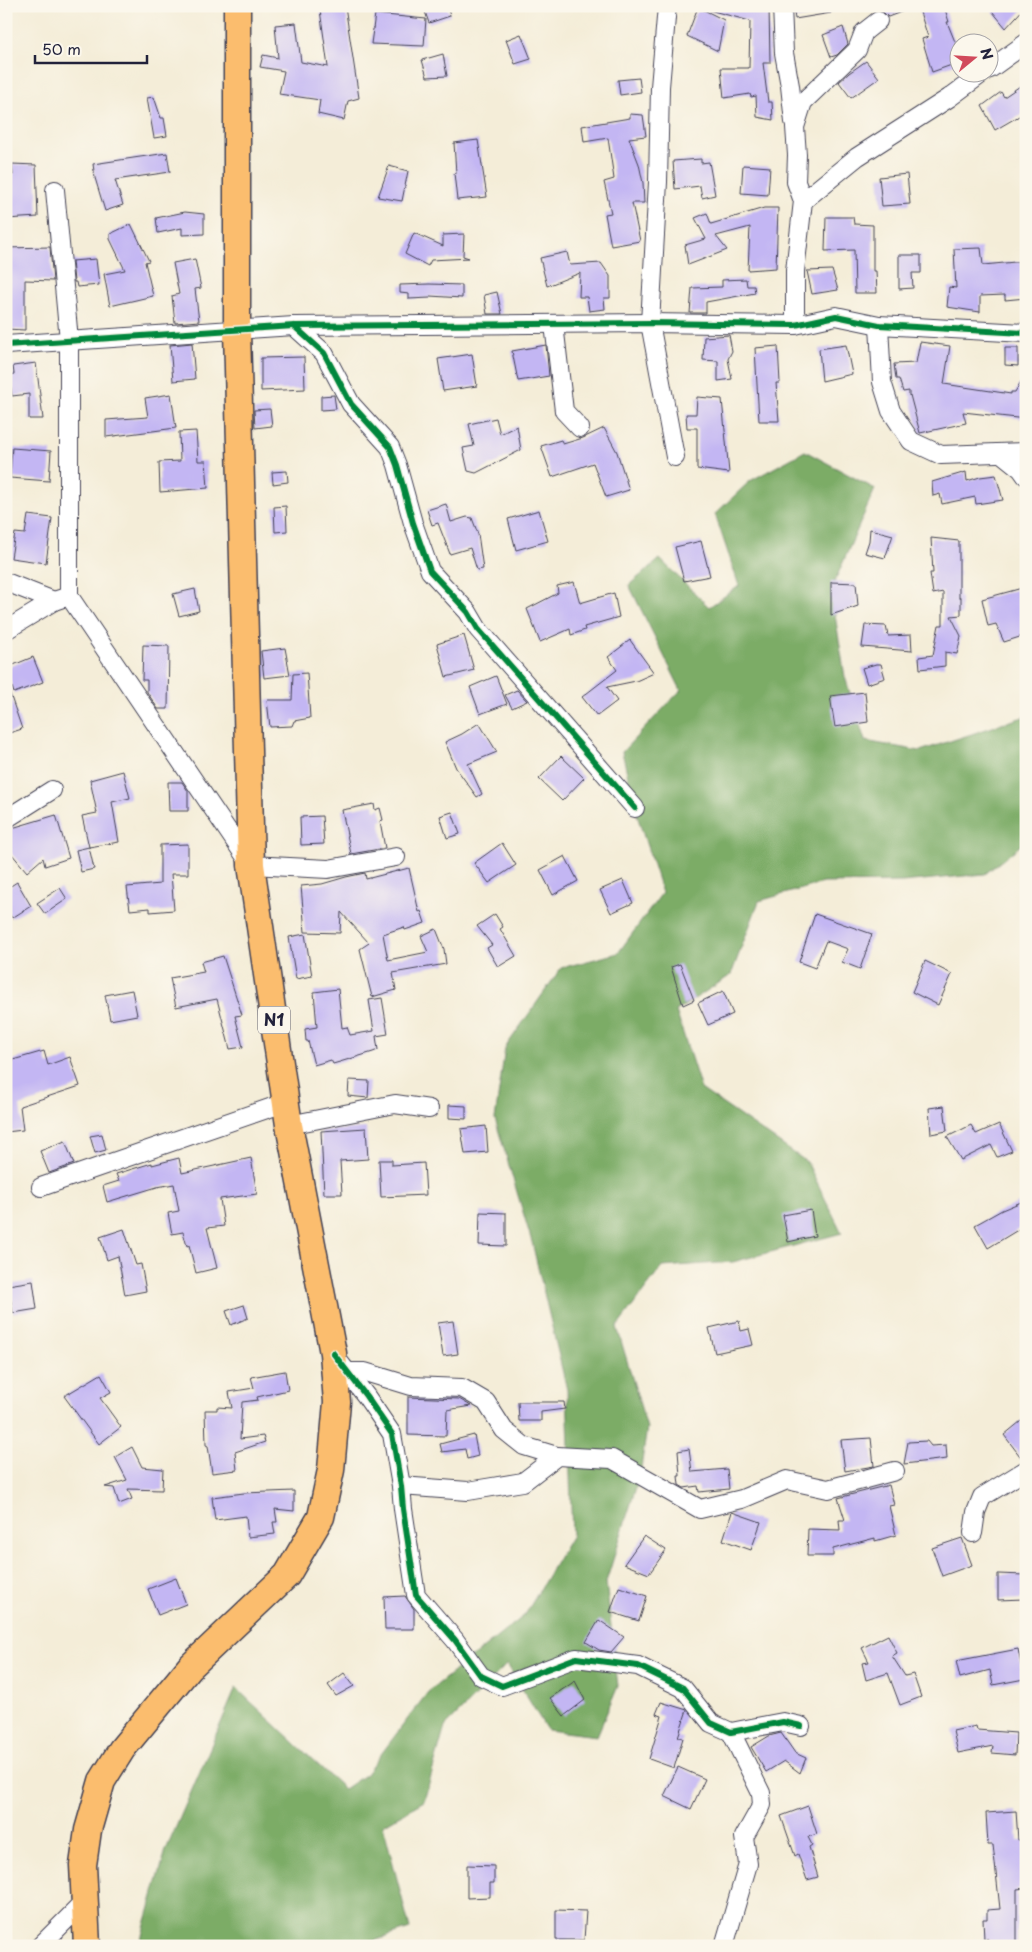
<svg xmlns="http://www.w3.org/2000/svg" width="1032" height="1952" font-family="'Playpen Sans',sans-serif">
<rect width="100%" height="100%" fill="#fbf7ec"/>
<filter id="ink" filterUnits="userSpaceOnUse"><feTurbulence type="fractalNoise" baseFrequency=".02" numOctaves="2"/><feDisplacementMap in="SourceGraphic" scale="10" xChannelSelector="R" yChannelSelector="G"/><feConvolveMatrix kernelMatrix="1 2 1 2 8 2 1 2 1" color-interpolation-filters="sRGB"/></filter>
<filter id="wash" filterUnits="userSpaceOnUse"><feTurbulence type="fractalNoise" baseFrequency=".0096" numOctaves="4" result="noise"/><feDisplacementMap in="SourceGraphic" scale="20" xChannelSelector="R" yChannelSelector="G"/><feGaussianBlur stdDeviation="1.12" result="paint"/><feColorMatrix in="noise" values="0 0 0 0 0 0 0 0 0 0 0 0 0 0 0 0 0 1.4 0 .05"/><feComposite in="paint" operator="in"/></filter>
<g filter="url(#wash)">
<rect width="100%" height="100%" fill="#f4edd8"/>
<polygon fill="#7bac66" stroke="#4e6750" points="805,451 875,489 831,590 845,677 865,741 920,751 1026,716 1026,841 985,874 902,882 823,883 759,901 731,975 676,1011 701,1089 807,1162 842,1233 733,1262 662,1267 617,1327 647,1428 640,1475 606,1582 618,1686 597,1736 547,1730 507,1664 445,1727 424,1801 383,1825 410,1929 359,1946 139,1946 166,1850 236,1688 344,1789 366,1774 428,1692 525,1615 572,1535 567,1390 532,1242 495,1119 505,1048 561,968 618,953 662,893 637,815 622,752 681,690 629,585 660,559 709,607 739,586 715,514 750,481"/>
<g id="blocks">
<g fill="#c3b6f3">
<polygon points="345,6 359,98 348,101 344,120 318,114 320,100 279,94 284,71 260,67 263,55 278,58 275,25 296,23 301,62 328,67 320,10"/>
<polygon points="423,6 447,6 450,16 429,23"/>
<polygon points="710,6 769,6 770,63 763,63 768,102 772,102 773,120 757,117 756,96 751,97 750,94 724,98 721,68 749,68 750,21 709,10"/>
<polygon points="793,6 831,6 831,13 795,19"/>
<polygon points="877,6 914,6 914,7 888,17 882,11 878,11"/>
<polygon points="918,6 944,6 949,22 947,22 960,54 960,62 932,72 922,39 928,37"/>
<polygon points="988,6 1026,6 1006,28"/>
<polygon points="698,7 724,20 718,51 687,36"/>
<polygon points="375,14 426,19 424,46 371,44"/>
<polygon points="843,27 848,44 837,55 831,57 823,35"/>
<polygon points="521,34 531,59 515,64 506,40"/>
<polygon points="443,54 447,76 427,77 422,60"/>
<polygon points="866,61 879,78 851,98 839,82 849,73"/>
<polygon points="639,78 641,92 620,95 618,80"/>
<polygon points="1026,82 1026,112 995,130 982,106 1001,92 1004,97"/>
<polygon points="154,97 161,118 164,118 167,136 154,138 147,98"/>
<polygon points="630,114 643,115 646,136 629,138 639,164 643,183 644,203 632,203 640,241 611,246 605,214 611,213 604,182 614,179 608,138 584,142 582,126 630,118"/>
<polygon points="478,140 487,197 457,200 454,173 456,173 454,143"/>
<polygon points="167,153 170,172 115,180 123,205 105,211 95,178 93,164"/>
<polygon points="701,159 701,163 709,162 715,195 702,198 700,186 675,189 673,161"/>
<polygon points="12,164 36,165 38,217 6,219 6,176 13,175"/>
<polygon points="743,165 770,167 768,195 741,193"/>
<polygon points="389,166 408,171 402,201 378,197"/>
<polygon points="907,174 910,204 882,206 879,177"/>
<polygon points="764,208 778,208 776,268 748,270 750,227 716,236 727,250 688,265 685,245 706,239 695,218 707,213 711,224"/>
<polygon points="185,212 204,214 204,234 182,235 182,228 158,233 156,218"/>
<polygon points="826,217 853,217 854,224 873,225 873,271 876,271 877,293 855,293 854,250 825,251"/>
<polygon points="131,224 149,261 145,262 153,296 110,306 104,274 125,270 110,239 110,234"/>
<polygon points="414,233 443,246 443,235 464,234 463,256 469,258 431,260 428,266 405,254"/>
<polygon points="50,247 53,281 25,280 25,330 6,329 6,248"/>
<polygon points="981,248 983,265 1026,261 1026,298 1005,300 1005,295 980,296 980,312 947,307 949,287 956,288 954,249"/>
<polygon points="567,252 570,265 601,263 610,276 610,298 604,298 605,309 589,311 587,297 579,297 580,273 547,286 540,258"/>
<polygon points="899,255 921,255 921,273 912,273 913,288 899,289"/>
<polygon points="96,259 99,285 77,287 76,282 74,282 72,261"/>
<polygon points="195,259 201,288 195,289 199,321 175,323 172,296 179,294 173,263"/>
<polygon points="832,270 838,290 812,294 807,271"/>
<polygon points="746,279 747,286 754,286 755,293 706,302 706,313 690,313 692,288 722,287 722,280"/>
<polygon points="429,284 462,285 462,298 430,296 430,298 409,299 409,294 400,293 400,285"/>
<polygon points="497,292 502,314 487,314 484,295"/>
<polygon points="729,335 732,351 728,359 732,379 718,381 718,361 703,360 704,337"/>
<polygon points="920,342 950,346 944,384 1011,394 1011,392 1015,392 1026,373 1026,419 963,412 966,423 920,433 910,395 909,396 909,391 903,392 899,379 896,379 894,364 916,363"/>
<polygon points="192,343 195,379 173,381 170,345"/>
<polygon points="546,345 549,376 518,381 512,351"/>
<polygon points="846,345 852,374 822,381 819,349"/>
<polygon points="778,346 780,383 776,383 779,421 759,421 755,348"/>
<polygon points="1005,348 1018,348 1018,366 1005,365"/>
<polygon points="472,354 477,386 443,391 438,359"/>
<polygon points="304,357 305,389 261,391 261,358"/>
<polygon points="36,363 43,419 29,419 29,394 12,396 9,375 14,374 13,366"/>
<polygon points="171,394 176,428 106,437 106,420 148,417 145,398"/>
<polygon points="334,395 336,409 321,410 321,396"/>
<polygon points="697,397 722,399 729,473 697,469 697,428 687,428 686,414 696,414"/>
<polygon points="270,409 272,426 255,428 254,410"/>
<polygon points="496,418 500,434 517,426 521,450 476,473 468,471 463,448 474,446 469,424"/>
<polygon points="604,428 617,452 629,490 606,497 593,463 552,477 541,446 561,440 563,444 583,438"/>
<polygon points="196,431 198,461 206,461 208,488 160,492 159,462 180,461 179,432"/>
<polygon points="12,448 51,451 49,481 10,478"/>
<polygon points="287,471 288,482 273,484 272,472"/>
<polygon points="966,472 967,481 980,477 996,475 1003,500 976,504 975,497 942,504 940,494 933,496 932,482"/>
<polygon points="446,504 451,522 467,517 472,518 478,534 483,569 477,570 470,548 450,554 438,523 432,525 427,510"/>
<polygon points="286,506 287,531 275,532 274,507"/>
<polygon points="539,510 548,541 516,550 508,519"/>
<polygon points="28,515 52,518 46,563 11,558 15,533 25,534"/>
<polygon points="870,529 893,535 885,558 865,553 869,541"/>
<polygon points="931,538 959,541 959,598 961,597 961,615 951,616 961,636 957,654 945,652 945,666 920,669 919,657 933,655 939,625 943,625 943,592 933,594 930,573 933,573"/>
<polygon points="701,541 710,576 684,581 675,547"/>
<polygon points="574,582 580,603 614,593 619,617 584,627 585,630 571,635 570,629 540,642 527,609 558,593 557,586"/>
<polygon points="831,582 856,583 858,606 831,615"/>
<polygon points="1026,587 1026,635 1004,642 996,624 988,626 982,599"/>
<polygon points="195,589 199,611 179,616 173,594"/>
<polygon points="865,625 886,626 888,636 911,635 912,651 862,647"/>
<polygon points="464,635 474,670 446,677 437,644"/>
<polygon points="630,640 654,673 636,681 607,687 617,701 597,716 582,697 617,670 608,657"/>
<polygon points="143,645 169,646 168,709 158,709 147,692 147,680 142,680"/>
<polygon points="285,648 290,675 264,678 261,651"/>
<polygon points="33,657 43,682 14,693 6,668"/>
<polygon points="876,664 881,664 885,678 867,684 862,668"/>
<polygon points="307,673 310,718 294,721 292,726 270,727 267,700 292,700 293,674"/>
<polygon points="496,676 507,704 480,714 470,687"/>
<polygon points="6,688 8,688 22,729 6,734"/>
<polygon points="517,690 527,701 512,708 505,695"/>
<polygon points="865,692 868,722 835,727 830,696"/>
<polygon points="479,723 497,752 468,764 482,794 477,797 456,768 445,742 462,734"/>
<polygon points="561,756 584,778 562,801 539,779"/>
<polygon points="123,771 130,798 112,802 119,842 89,847 82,816 97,813 90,780"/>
<polygon points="168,782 182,782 188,791 188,811 169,811"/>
<polygon points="374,804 375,810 380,808 383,820 380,821 385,848 351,854 342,810"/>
<polygon points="452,812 460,834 447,838 440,816"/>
<polygon points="56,815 69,858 45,866 43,858 27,872 6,847 6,833 12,828"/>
<polygon points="322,816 324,844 301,845 300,817"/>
<polygon points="502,843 516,865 489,883 474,863"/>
<polygon points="188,844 188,874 171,874 174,910 150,912 150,908 130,910 127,887 160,884 160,845"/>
<polygon points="89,847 94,869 81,872 76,850"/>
<polygon points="565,856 578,881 553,895 540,870"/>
<polygon points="409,868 419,912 421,911 425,923 405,930 404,927 383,934 388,960 428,952 421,936 436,929 444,949 446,964 393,973 396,990 372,997 360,949 369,943 341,912 340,933 305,932 301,886 322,884 346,877 365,873 366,879"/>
<polygon points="623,880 633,903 611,913 600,890"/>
<polygon points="17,882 31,906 12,918 6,909 6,889"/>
<polygon points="60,888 67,899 45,914 37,903"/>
<polygon points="495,914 503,927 500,929 516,956 498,967 487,948 492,945 477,926"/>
<polygon points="815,914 872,934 860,969 842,962 848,949 826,941 815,968 799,962"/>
<polygon points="305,934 312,976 296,979 289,937"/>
<polygon points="223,956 242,1015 235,1016 243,1047 230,1049 217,999 176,1007 170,978 204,972 201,962"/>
<polygon points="925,961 952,974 938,1005 912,992"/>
<polygon points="680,964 694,1000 683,1005 671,967"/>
<polygon points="338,989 342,1028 347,1027 350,1035 374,1031 369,1000 382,998 388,1034 376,1036 378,1050 373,1052 333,1064 331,1060 314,1065 308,1041 306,1041 305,1029 317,1027 314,992"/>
<polygon points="132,990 137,1015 110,1020 105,995"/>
<polygon points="723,991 733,1014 708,1025 698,1003"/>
<polygon points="44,1051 48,1065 70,1057 80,1086 20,1106 23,1130 6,1132 6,1062"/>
<polygon points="349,1080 369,1081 368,1098 348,1096"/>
<polygon points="449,1105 466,1106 466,1119 449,1118"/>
<polygon points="944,1106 947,1131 931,1134 929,1108"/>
<polygon points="999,1124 1012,1151 997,1157 991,1145 961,1160 947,1137 971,1125 976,1134"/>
<polygon points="486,1126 488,1152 465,1154 461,1129"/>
<polygon points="366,1128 368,1159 340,1161 342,1194 324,1194 321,1131"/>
<polygon points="102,1134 106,1150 95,1153 90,1136"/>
<polygon points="65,1141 74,1164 49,1173 40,1151"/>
<polygon points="179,1158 182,1173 251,1158 257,1194 220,1199 224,1226 207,1228 217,1268 196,1273 189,1245 187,1246 183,1232 172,1234 168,1213 179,1211 174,1184 157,1187 107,1202 103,1186 119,1181 116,1174 152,1163 152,1165"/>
<polygon points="379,1160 392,1160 392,1165 424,1163 426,1195 381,1197"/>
<polygon points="1026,1200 1026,1225 988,1248 975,1225 1002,1210"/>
<polygon points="811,1210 815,1236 788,1242 783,1215"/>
<polygon points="480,1212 506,1213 506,1246 479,1245"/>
<polygon points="124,1229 136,1265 141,1264 146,1291 125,1295 118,1256 107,1260 100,1237"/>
<polygon points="33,1281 37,1309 13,1313 8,1285"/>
<polygon points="244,1305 248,1318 231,1325 226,1311"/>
<polygon points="453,1321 458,1354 443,1356 438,1323"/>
<polygon points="739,1321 741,1331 749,1329 753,1345 715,1353 709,1328"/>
<polygon points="285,1371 288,1390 257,1397 258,1400 242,1402 240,1439 263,1436 265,1442 235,1452 237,1470 212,1473 208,1446 206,1445 205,1410 217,1410 217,1407 232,1408 229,1392 254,1388 251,1377"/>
<polygon points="101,1374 111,1392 100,1398 121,1427 99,1444 64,1396"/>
<polygon points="408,1397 459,1399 471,1406 447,1410 446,1436 408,1435"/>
<polygon points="518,1402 564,1402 565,1409 541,1412 541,1421 519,1421"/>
<polygon points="1026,1417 1026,1459 1023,1460 1004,1435"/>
<polygon points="474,1435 478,1456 467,1459 465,1449 442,1452 440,1444"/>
<polygon points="871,1438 874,1466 845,1471 841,1440"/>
<polygon points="927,1441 931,1446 946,1445 947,1459 904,1464 908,1442"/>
<polygon points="132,1447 142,1467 163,1469 162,1490 128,1489 132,1499 119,1504 114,1488 105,1487 127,1480 115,1457"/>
<polygon points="689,1449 692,1472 727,1469 729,1489 699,1492 698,1486 684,1488 679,1485 678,1476 680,1476 678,1451"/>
<polygon points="889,1485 894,1505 889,1506 896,1535 875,1541 875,1538 833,1549 833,1556 807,1556 808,1529 840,1530 839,1520 845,1520 838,1498"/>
<polygon points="294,1491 294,1511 275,1509 277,1522 273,1522 275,1534 248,1537 246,1516 215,1520 212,1497 244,1493"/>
<polygon points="732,1512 761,1522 751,1550 723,1540"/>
<polygon points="644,1536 666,1550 649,1574 624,1564"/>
<polygon points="962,1538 972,1565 942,1576 932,1548"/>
<polygon points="998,1574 1025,1575 1024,1599 998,1600"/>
<polygon points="176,1578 186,1604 158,1615 148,1589"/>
<polygon points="619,1587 647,1596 639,1621 610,1612"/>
<polygon points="405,1596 414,1609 414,1629 385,1629 384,1597"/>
<polygon points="599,1620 624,1637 611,1652 599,1650 586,1642"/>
<polygon points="888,1635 897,1653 892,1656 905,1676 913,1674 921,1697 900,1705 888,1673 866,1680 862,1663 869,1662 862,1648"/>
<polygon points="1018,1649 1024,1679 993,1685 990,1670 960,1678 956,1661"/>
<polygon points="344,1673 354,1686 336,1696 328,1685"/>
<polygon points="575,1681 585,1700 564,1716 550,1698"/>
<polygon points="661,1702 687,1710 678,1737 683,1738 674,1768 649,1759 662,1716 656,1714"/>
<polygon points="976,1726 977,1730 1016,1733 1015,1755 992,1753 993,1746 958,1753 953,1731"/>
<polygon points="781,1733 795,1753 806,1758 800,1773 784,1761 766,1772 751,1747 769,1736"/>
<polygon points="678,1767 705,1779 691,1809 664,1796"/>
<polygon points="808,1806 817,1834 808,1837 812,1845 809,1847 818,1877 807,1880 798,1854 795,1856 781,1816"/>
<polygon points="1016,1811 1018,1840 1026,1840 1026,1888 1017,1889 1017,1946 988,1946 988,1939 984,1939 983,1919 987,1919 987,1910 1000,1909 993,1845 988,1845 986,1813"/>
<polygon points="467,1865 494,1866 494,1883 490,1883 490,1897 467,1898"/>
<polygon points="556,1910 586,1911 584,1940 556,1940"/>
</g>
</g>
</g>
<g filter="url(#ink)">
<use href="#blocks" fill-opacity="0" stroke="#424053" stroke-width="1"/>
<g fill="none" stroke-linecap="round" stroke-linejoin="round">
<defs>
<g id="minor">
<polyline points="667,6 660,87 658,182 650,323 675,457"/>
<polyline points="782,6 784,53 790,86 794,122"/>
<polyline points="990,69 1026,43"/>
<polyline points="55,190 69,340 69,596"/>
<polyline points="803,201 796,182 797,155 795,127 803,102 857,50 864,32 878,21"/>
<polyline points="554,324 564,411 580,428"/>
<polyline points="795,325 795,271 803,201 857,157 949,98 984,72"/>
<polyline points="879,325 882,382 891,411 911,441 941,455 1026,452"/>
<polyline points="294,326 324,353 351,404 390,447 397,465 413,523 430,571 468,612 478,629 635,808"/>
<polyline points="6,345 294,326 650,323 795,325 836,316 879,325 1026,333"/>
<polyline points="1001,453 1021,469 1026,476"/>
<polyline points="6,582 54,601"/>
<polyline points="6,630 54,601 69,596 251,865 328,869 396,857"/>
<polyline points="6,819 52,790"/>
<polyline points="289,1125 395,1104 429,1109"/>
<polyline points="41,1187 287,1102"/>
<polyline points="333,1354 366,1396 392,1434 401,1486 403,1509 416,1595 455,1640 481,1676 502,1686 576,1658 638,1666 683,1688 711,1723 731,1732 783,1722 801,1726"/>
<polyline points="348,1372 365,1372 411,1386 462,1388 486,1402 504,1430 524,1446 557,1456"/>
<polyline points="401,1486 468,1491 523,1482 557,1456 612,1459 700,1509 742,1499 787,1480 828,1489 895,1471"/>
<polyline points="973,1533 976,1512 982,1497 1026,1470"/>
<polyline points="40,1946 84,1902"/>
<polyline points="724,1946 748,1864 744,1837 762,1805 761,1793 731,1732"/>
</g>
<polyline id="highway" points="87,1946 83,1865 88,1830 102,1781 122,1749 190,1667 287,1575 321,1517 331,1470 337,1402 333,1353 289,1125 251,865 237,330 237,6"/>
</defs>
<use href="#minor" stroke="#424053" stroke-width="20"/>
<use href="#highway" stroke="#424053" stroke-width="29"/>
<use href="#minor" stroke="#fff" stroke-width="18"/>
<use href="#highway" stroke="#fbbd6e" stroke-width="26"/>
<defs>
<g id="cycleway">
<polyline points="294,326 324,353 351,404 390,447 397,465 413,523 430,571 468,612 478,629 635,808"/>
<polyline points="6,345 294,326 650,323 795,325 836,316 879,325 1026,333"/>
<polyline points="333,1353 366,1396 392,1434 401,1486 403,1509 416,1595 455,1640 481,1676 502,1686 576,1658 638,1666 683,1688 711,1723 731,1732 783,1722 801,1726"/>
</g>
</defs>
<use href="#cycleway" stroke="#fbf7ec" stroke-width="9"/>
<use href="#cycleway" stroke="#00873e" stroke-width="6"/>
</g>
</g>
<g text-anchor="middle" stroke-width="5" stroke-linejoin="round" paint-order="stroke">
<rect fill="#fbf7ec" stroke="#636270" stroke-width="1" x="258" y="1006.5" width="32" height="27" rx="4"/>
<g font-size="16" font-weight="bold" fill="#22223b">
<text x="274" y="1026">N1</text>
</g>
</g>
<rect width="1032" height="1952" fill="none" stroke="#fbf7ec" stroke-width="25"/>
<g transform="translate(974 58) rotate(72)"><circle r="24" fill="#fbf7ec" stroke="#a4a2a5"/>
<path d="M0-4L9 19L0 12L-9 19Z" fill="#d1495b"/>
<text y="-8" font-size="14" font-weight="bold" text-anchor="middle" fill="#22223b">N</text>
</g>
<path d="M35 55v8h112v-8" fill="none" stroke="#22223b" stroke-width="2.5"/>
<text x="42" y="55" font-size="15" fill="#22223b" stroke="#fbf7ec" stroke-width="4" paint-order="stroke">50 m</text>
</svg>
